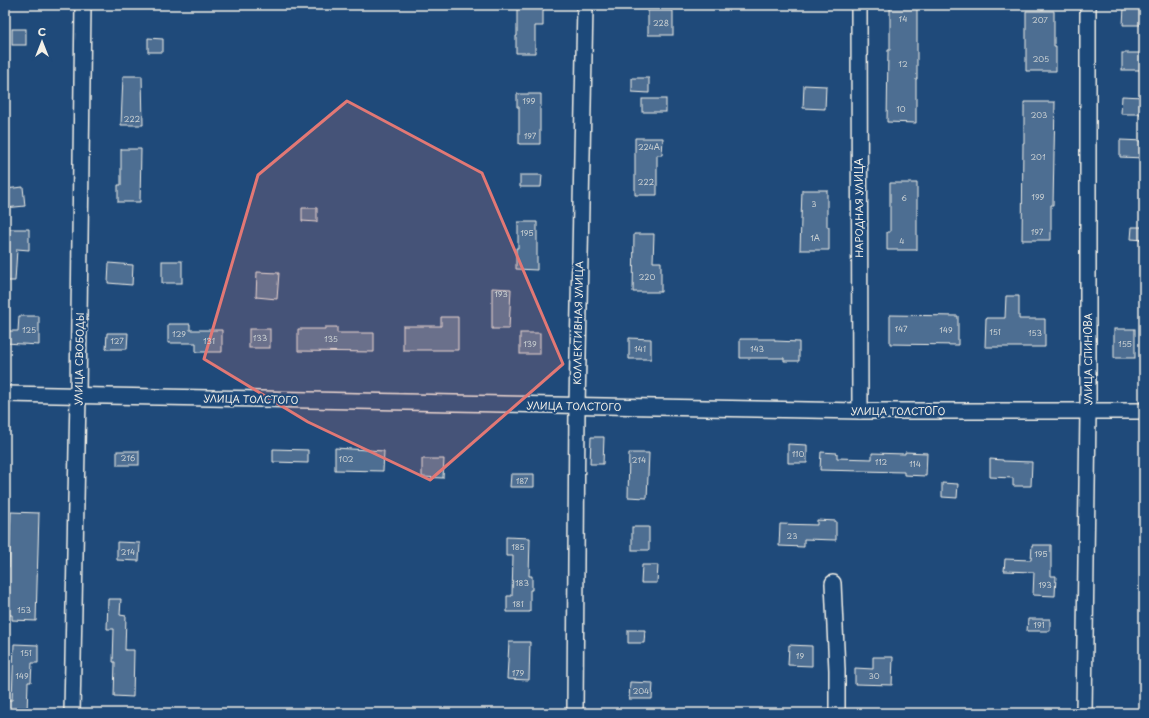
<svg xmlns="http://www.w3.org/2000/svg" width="1149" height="718" font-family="'Playpen Sans',sans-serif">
<rect width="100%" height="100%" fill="#1f4a7a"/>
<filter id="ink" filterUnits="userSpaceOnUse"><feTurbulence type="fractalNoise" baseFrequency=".025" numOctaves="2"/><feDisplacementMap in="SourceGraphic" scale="8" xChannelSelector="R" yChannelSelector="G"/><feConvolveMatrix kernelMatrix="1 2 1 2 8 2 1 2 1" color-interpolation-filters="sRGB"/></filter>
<g filter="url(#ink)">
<g fill="#4d6e92" stroke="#f4f1e8">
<polygon points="517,5 543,5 543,26 535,26 535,53 516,53 516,36 517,36"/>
<polygon points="890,5 917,5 917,79 916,79 916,123 887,122 888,50 890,50"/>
<polygon points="1124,7 1144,7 1144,25 1123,25"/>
<rect x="648" y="11" width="25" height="24"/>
<polygon points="1026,11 1054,11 1054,46 1056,46 1056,71 1026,71"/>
<rect x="12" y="29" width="14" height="16"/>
<polygon points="148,38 163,39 163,52 148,52"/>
<rect x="1122" y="53" width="22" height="17"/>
<polygon points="123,76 142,76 143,125 121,125"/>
<polygon points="632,78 649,78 649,93 632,92"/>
<polygon points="804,85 826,86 825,109 803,108"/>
<polygon points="517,94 541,94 541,107 540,107 540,144 519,144 519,107 517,107"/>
<polygon points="1122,96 1144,97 1144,114 1121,114"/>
<rect x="642" y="99" width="24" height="13"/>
<polygon points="1024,102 1055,102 1053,205 1051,205 1051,240 1022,240 1023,143 1024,143"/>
<polygon points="635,138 663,138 662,155 657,155 657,195 635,195"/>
<polygon points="1120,140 1144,141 1144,158 1120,157"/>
<polygon points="121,149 141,149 140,202 118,202 118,185 121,185"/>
<polygon points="520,175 542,175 541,187 520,187"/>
<polygon points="890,183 917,183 917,250 887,250 887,232 890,232"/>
<polygon points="23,187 25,206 5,208 5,189"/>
<polygon points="802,190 827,190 827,227 829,227 829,250 800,250"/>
<polygon points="302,208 317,208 317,222 302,221"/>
<polygon points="518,222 537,222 537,270 516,269 516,248 518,248"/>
<polygon points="1132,227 1144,227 1144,240 1131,239"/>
<polygon points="5,229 29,229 29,250 17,249 15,281 5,281"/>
<polygon points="634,234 654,234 653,262 661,262 661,292 633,292"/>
<rect x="162" y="261" width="20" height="22"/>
<polygon points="109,263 133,265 132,285 108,283"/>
<polygon points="257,272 279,273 277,299 256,297"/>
<polygon points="492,288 511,289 509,329 492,329"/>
<polygon points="1006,296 1019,296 1019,319 1045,319 1045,347 985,347 986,318 1005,318"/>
<polygon points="890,315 958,316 958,345 890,344"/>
<polygon points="19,316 39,316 39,345 5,343 5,331 18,331"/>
<polygon points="441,317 458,317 458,350 403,350 403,326 441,326"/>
<polygon points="168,324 190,324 190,330 222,330 222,352 196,352 196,343 168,343"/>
<polygon points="325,327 337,327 337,333 374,333 374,352 298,351 298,329 325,329"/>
<rect x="249" y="329" width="21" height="19"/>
<rect x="1114" y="329" width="21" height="29"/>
<polygon points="107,333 128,333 127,349 106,349"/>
<rect x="520" y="333" width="20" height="21"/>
<polygon points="629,338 651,339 651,359 629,359"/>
<polygon points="740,339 775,339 775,341 799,342 799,361 784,361 784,358 740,358"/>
<polygon points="591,437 604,437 603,464 590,464"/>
<polygon points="788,444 807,445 807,463 788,463"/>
<polygon points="335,448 384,451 383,471 335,470"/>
<polygon points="273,449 308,450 308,463 273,462"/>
<rect x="117" y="451" width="22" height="14"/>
<polygon points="821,452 837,453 837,458 872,459 872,453 905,454 905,452 927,453 926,476 904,475 904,472 820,470"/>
<polygon points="629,453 649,453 647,498 628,497"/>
<polygon points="422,459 444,459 443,478 422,477"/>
<polygon points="990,459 1003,460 1003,461 1032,462 1031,486 1013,486 1013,478 990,477"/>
<polygon points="511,474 534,474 534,487 510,487"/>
<polygon points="942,483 958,484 957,498 942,497"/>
<polygon points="11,512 39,513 36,621 12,620 12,615 5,615 5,567 9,567"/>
<polygon points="817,520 836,521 836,540 804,539 804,547 779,546 780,524 817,525"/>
<rect x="632" y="527" width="17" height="23"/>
<polygon points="506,537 530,538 529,576 532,576 532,590 530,590 530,612 507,612 507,596 512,596 513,556 506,556"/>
<polygon points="117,542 140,543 139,561 117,560"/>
<polygon points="1032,545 1051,545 1051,576 1056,576 1055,596 1033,595 1034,572 1004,571 1005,559 1031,560"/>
<polygon points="642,565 658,565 657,583 641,583"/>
<polygon points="108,599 121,599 120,615 126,616 125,650 134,650 133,697 114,696 115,662 113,662 114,629 107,629"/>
<polygon points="1028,619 1050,619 1050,631 1027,631"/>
<polygon points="628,630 645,630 644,643 628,643"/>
<polygon points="509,642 530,642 529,680 507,679"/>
<polygon points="14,644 38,645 38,663 32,663 31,682 28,682 27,713 6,713 6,700 12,700"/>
<polygon points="789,645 812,646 812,666 788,665"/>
<polygon points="873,657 893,657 892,685 855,684 855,668 873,669"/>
<polygon points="630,682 653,683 652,699 629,699"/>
</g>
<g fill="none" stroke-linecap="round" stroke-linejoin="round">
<defs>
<g id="minor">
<polyline points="859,5 860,411"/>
<polyline points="5,394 860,411 1144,411"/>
<polyline points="833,583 837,670 837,713"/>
<polyline points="72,713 78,395 83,5"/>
<polyline points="575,713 577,406 585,5"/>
<polyline points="1084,713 1088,411 1088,5"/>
</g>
</defs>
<use href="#minor" stroke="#f4f1e8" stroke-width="18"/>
<use href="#minor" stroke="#1f4a7a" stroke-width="15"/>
</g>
</g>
<path fill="#e27875" fill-opacity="0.2" stroke="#e27875" stroke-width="3" stroke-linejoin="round" d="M347 101 482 173 563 364 430 480 308 422 204 359 258 175Z"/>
<g text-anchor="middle" stroke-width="4" stroke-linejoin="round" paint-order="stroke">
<g font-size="8" fill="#cad0d2">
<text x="903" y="22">14</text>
<text x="1040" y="23">207</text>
<text x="661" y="26">228</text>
<text x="1041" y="62">205</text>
<text x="903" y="67">12</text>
<text x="529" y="104">199</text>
<text x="901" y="112">10</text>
<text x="1039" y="118">203</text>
<text x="132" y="122">222</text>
<text x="530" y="139">197</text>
<text x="649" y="150">224А</text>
<text x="1038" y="160">201</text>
<text x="646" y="185">222</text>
<text x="1038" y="200">199</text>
<text x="904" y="201">6</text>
<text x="814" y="207">3</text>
<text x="1037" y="235">197</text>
<text x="527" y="236">195</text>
<text x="815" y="241">1А</text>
<text x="902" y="244">4</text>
<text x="647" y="280">220</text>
<text x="501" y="297">193</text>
<text x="901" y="332">147</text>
<text x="29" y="333">125</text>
<text x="946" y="333">149</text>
<text x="995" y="335">151</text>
<text x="1035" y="336">153</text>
<text x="179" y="337">129</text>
<text x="260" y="341">133</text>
<text x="331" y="342">135</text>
<text x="117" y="344">127</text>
<text x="209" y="344">131</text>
<text x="530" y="347">139</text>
<text x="1125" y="347">155</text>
<text x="640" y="352">141</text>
<text x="757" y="352">143</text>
<text x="798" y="457">110</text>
<text x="128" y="461">216</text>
<text x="346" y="462">102</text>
<text x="639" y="463">214</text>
<text x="881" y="465">112</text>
<text x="915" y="467">114</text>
<text x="522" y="484">187</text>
<text x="792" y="539">23</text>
<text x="518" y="550">185</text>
<text x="128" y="555">214</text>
<text x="1041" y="557">195</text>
<text x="522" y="586">183</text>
<text x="1045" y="588">193</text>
<text x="518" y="607">181</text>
<text x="24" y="613">153</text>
<text x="1039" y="628">191</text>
<text x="26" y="656">151</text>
<text x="800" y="659">19</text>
<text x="518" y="676">179</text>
<text x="22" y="679">149</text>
<text x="874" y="679">30</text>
<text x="641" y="694">204</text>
</g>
<g font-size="10" fill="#f4f1e8" stroke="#1f4a7a">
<text transform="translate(859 208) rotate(-90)" y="4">НАРОДНАЯ УЛИЦА</text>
<text transform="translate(578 323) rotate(-89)" y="4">КОЛЛЕКТИВНАЯ УЛИЦА</text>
<text transform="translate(79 359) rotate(-89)" y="4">УЛИЦА СВОБОДЫ</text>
<text transform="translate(1088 359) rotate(-90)" y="4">УЛИЦА СПИНОВА</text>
<text transform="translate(251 399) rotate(1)" y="4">УЛИЦА ТОЛСТОГО</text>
<text transform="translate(574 406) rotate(1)" y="4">УЛИЦА ТОЛСТОГО</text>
<text x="898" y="415">УЛИЦА ТОЛСТОГО</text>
</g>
</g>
<rect width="1149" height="718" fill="none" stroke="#1f4a7a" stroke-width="20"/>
<rect x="10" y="10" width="1129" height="698" fill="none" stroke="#f4f1e8" stroke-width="1.5" filter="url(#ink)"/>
<g transform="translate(42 42)" stroke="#1f4a7a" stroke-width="3" paint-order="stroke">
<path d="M0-3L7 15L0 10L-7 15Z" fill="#f4f1e8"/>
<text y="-6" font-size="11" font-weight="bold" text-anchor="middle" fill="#f4f1e8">С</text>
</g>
</svg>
